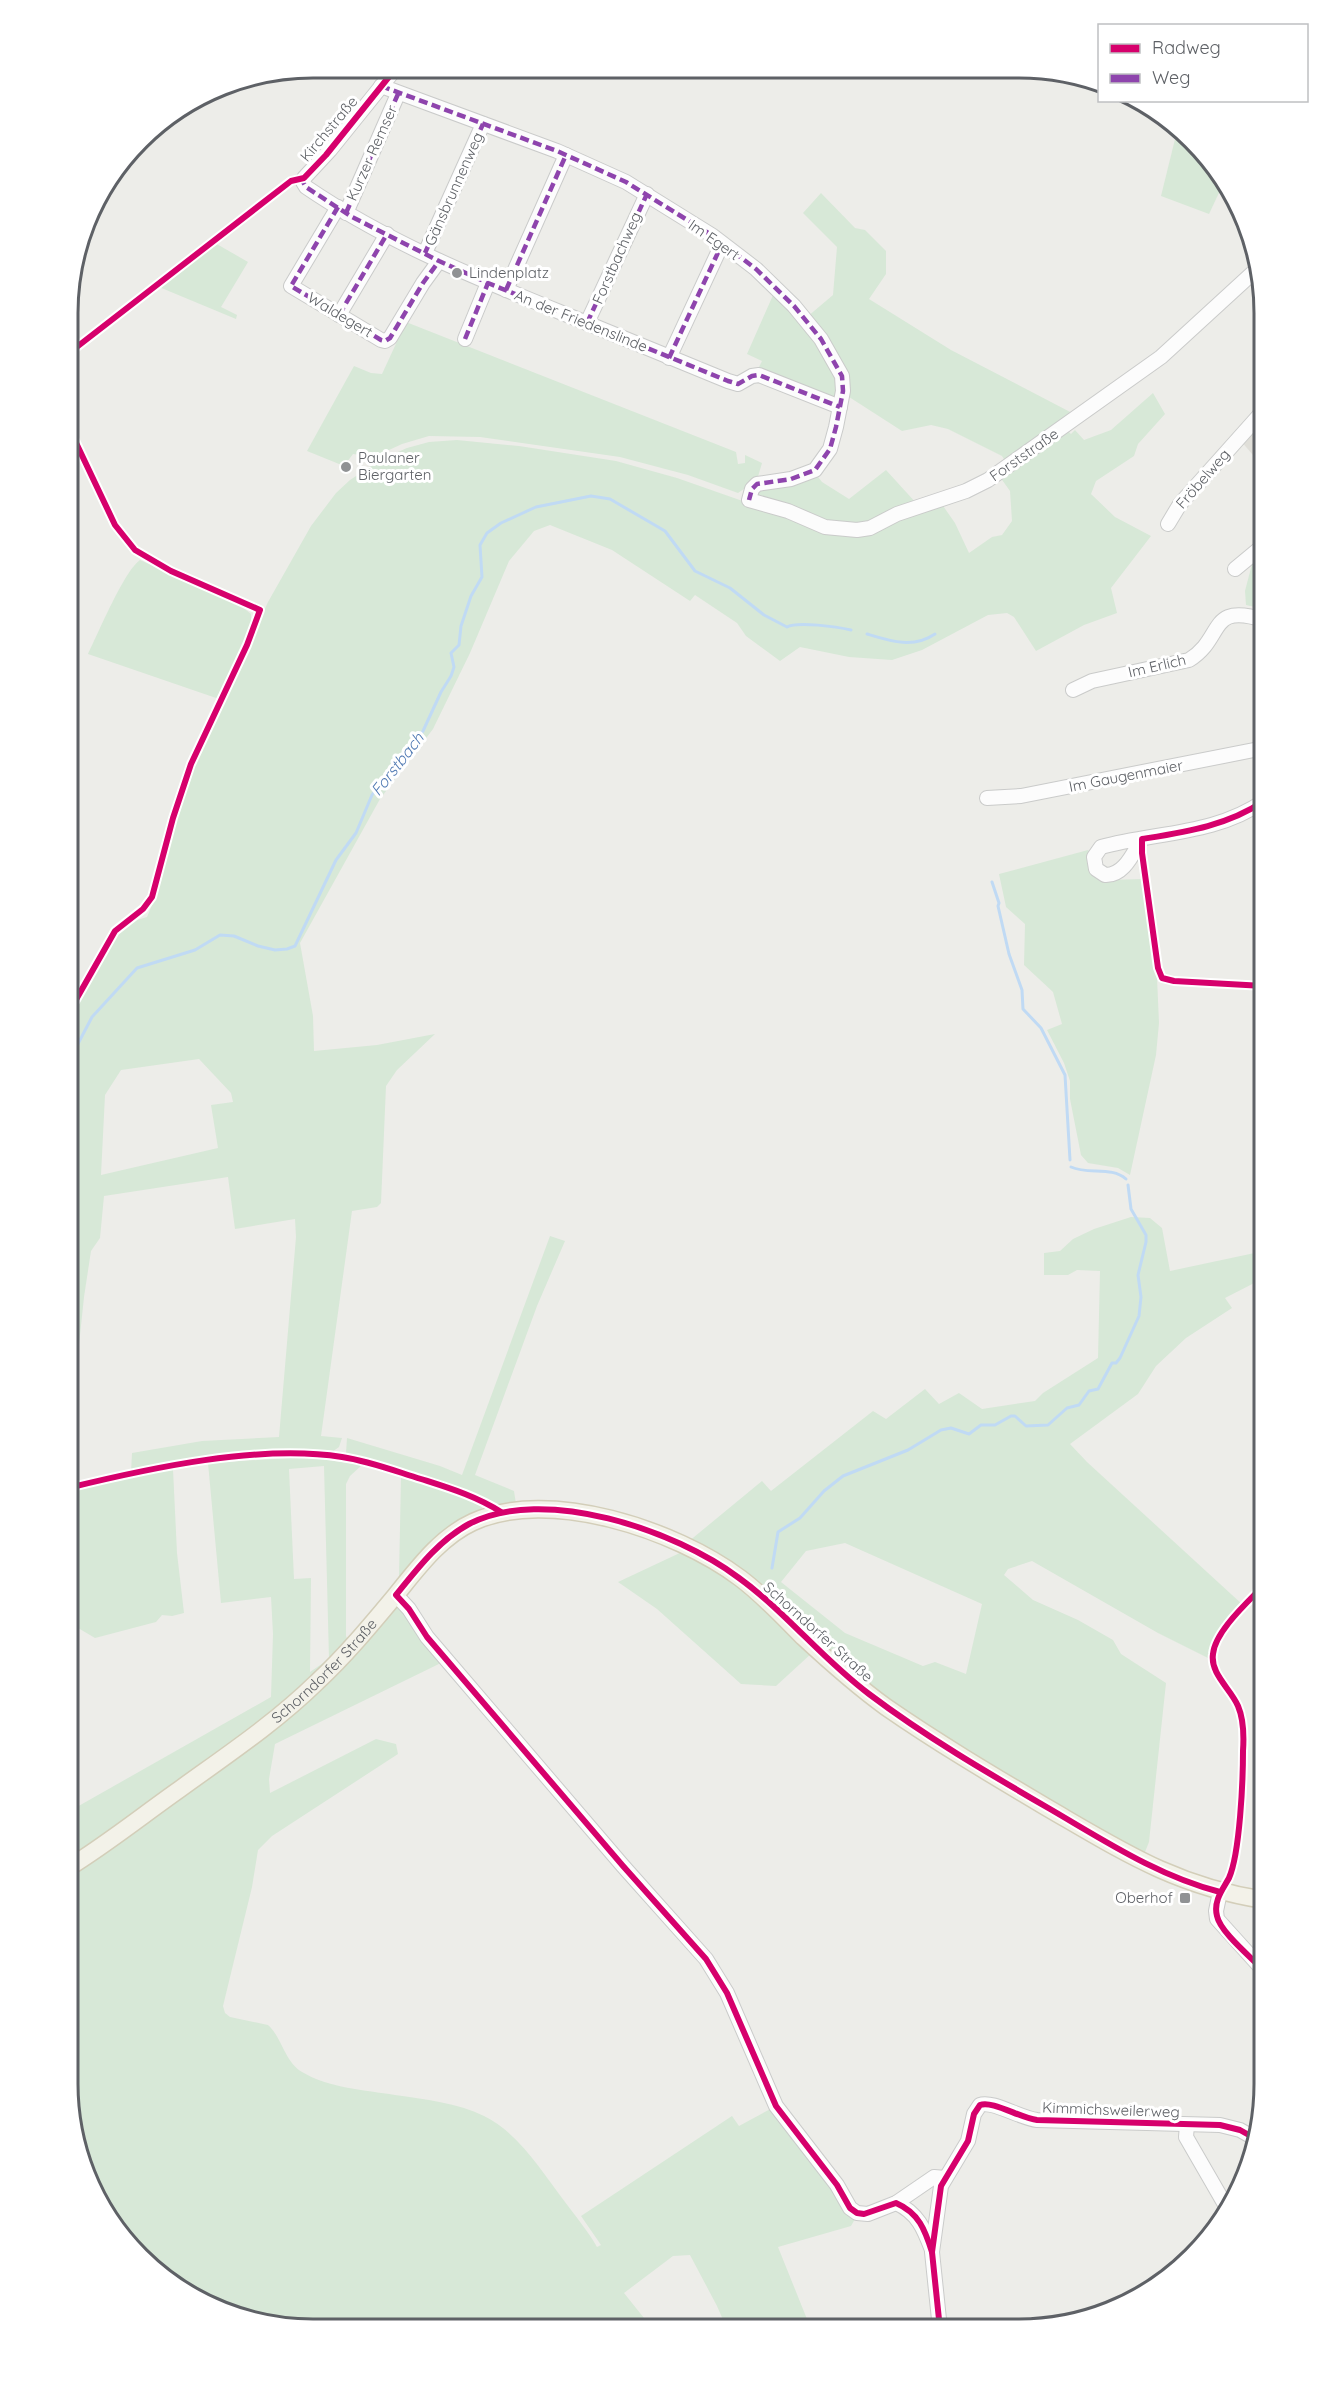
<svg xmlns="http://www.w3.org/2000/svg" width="1332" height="2397" font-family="Quicksand,sans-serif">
<rect width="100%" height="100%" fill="#edede9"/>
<polygon fill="#e0dfd9" points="1264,418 1264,468 1241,441"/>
<g fill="#d7e8d7" fill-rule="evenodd">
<polygon points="1178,127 1225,180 1209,214 1161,196"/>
<path d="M821 193 855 228 865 230 886 251V274L869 299 951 350 1074 414 1068 431 1071 434 1075 430 1084 440 1111 430 1153 393 1165 414 1138 444 1134 456 1096 481 1091 494 1115 517 1151 536 1111 588 1117 613 1084 625 1036 651 1014 617 1007 613 988 615 922 650 892 660 849 657 800 647 780 661 746 636 737 623 695 595 690 601 612 550 550 525 534 531 509 561 470 653 433 729 380 799 300 943 313 1016 314 1051 377 1045 435 1034 397 1070 386 1086 381 1203 377 1207 352 1211 321 1436 342 1438 339 1447 332 1452C264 1450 198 1457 131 1472L132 1453 202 1441 279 1437 296 1237 295 1219 235 1229 228 1177 104 1196 100 1238 91 1251 84 1297 78 1354 68 1485 69 1017 117 933 130 922 147 917 159 888 172 832 191 772 268 602 311 526 336 493 350 480 382 459 407 448 429 442 457 440 519 446 616 461 677 478 754 505 756 491 815 473 822 482 849 499 886 470 917 504 941 503 955 523 969 553 992 537 1002 535 1012 521 1010 491 1000 477 1007 464 1002 456 948 429 931 425 902 431 846 395 807 317 833 295 837 247 803 213ZM199 1059 231 1093 233 1102 211 1105 218 1148 101 1175 105 1095 121 1070Z"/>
<polygon points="215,243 248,262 221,307 237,315 236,319 159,287"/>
<polygon points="774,293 808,327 840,384 834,398 758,369 762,361 747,354"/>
<polygon points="406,322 736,452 738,464 745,463 745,455 762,463 757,480 738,493 688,475 620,457 480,437 429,436 402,444 374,457 353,454 344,466 307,451 354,366 371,373 382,374"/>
<polygon points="1264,554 1264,609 1246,605 1245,591 1252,564"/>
<path d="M140 560 241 606 251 614V629L219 699 88 654C98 634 124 571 140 560Z"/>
<polygon points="1088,850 1109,880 1143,879 1157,977 1159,1023 1156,1055 1130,1175 1118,1168 1088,1163 1081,1155 1070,1099 1070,1081 1064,1063 1047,1030 1062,1024 1053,992 1024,965 1025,924 1006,907 999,874"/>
<path d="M1131 1217 1150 1218 1162 1228 1170 1271 1264 1251V1278L1225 1298 1232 1308 1186 1338 1156 1366 1138 1394 1070 1444 1087 1462 1243 1605 1216 1638 1210 1659 1158 1633 1032 1561 1008 1569 1004 1575 1033 1600 1078 1620 1113 1640 1121 1654 1166 1683 1149 1842 1143 1857 905 1714 688 1542 762 1481 771 1491 873 1411 886 1419 925 1389 939 1404 959 1393 982 1409 1035 1401 1043 1393 1098 1358 1100 1271 1077 1270 1068 1275H1044V1253L1060 1251 1073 1239 1094 1229ZM845 1543 982 1604 966 1674 935 1662 923 1666 845 1633 781 1582 806 1551Z"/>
<polygon points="550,1236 565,1241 537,1306 475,1475 514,1491 516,1504 498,1504 441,1483 346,1453 347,1438 440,1466 462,1475"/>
<path d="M306 1457 362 1465 350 1476 346 1484V1636L349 1643 283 1707 68 1863V1812L271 1697 273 1634 271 1597 221 1603 208 1463ZM324 1466 329 1659 310 1672 311 1578 294 1579 289 1469Z"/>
<polygon points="173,1469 177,1553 184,1613 172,1616 162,1615 156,1622 95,1638 68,1622 68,1491"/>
<polygon points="401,1477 475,1501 482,1507 480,1513 399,1578"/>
<polygon points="684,1551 730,1578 812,1653 776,1686 741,1684 657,1609 618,1582"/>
<path d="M393 1605 400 1606 445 1661 275 1744 269 1779 270 1793 376 1739 396 1744 398 1754 272 1836 258 1850 252 1887 223 2006 225 2013 230 2017 268 2025C283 2039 284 2061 302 2072 329 2088 365 2090 395 2095 424 2099 458 2103 484 2116 519 2133 542 2172 565 2202 576 2217 588 2231 597 2247L601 2245 581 2216 732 2116 739 2126 774 2107 856 2217 851 2226 778 2247 811 2329H727L717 2306 690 2255 673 2256 624 2293 652 2328 281 2327 219 2311 163 2279 118 2233 81 2163 68 2084V1874L232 1758Z"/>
</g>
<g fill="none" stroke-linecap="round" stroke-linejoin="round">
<g stroke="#c0daf4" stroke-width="3">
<path d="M867 634C890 641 913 649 935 634"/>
<polyline points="992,882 999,903 998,906 1009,954 1022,990 1023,1009 1041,1028 1065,1075 1070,1160"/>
<path d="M69 1061 92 1017 137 968 195 950 220 935 234 936 258 946 275 950 287 949 295 946 336 860 356 833 372 795 392 767 408 754 423 731 441 692 451 676 454 667 451 653 459 645 461 626 471 596 482 577 480 545 487 533 501 523 536 507 591 496 610 499 665 531 695 571 730 588 764 615 787 627C797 621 838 627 851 630"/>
<path d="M1071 1167C1088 1175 1112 1166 1126 1179"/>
<polyline points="772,1568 778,1532 800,1518 824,1491 843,1476 908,1450 941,1430 951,1428 969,1434 981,1425 995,1425 1011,1416 1015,1416 1026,1426 1048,1425 1067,1408 1079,1405 1089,1391 1098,1389 1112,1363 1116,1363 1120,1358 1139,1316 1141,1297 1138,1275 1146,1242 1146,1235 1131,1209 1128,1185"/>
</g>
<defs>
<g id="minor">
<path d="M396 68 330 150 304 178 303 182 306 187C388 243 481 280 572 317 624 338 676 360 728 381L738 384 752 376 759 375 840 407"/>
<polyline points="381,86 557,151 626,182 713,236 756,269 794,306 821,339 842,376 843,391 836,427 830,449 815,470 791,479 757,484 752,489 749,500 788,511 825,527 857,530 870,528 897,514 966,491 988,480 1161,357 1257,269"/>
<polyline points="338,207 291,286 381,340 385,341 390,338 423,283 439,261"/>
<polyline points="346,213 398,94"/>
<polyline points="425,253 483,124"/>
<polyline points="506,290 566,155"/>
<polyline points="339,315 387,234"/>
<polyline points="587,323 647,194"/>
<polyline points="465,339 488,283"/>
<polyline points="669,358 722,244"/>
<polyline points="1168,524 1180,504 1264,410"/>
<polyline points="1235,569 1264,545"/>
<path d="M1073 690 1092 681 1189 660C1225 638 1207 602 1264 620"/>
<polyline points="987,798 1021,796 1264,748"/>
<path d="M1142 839C1133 853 1124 876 1105 875L1096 869 1094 857 1101 847C1156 832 1215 835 1264 801"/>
<polyline points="396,1595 409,1609 427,1637 623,1866 706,1959 727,1993 776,2106 837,2185 850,2208 857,2213 868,2214 896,2203 934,2177 945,2178"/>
<polyline points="1220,1892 1216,1911 1217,1919 1264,1971"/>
<polyline points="1187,2125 1186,2137 1227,2208"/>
<path d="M896 2203C918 2213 924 2229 932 2250"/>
<path d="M940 2329 932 2252 941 2186 968 2141 974 2114 980 2105C992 2100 1020 2118 1037 2120L1220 2125 1240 2130 1256 2139"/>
</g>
<g id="major">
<path id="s1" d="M68 1868C107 1844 143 1815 180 1789 227 1755 275 1723 317 1682 345 1656 370 1626 395 1596 417 1569 440 1537 473 1522 549 1487 676 1530 740 1578 763 1595 783 1617 803 1637 830 1662 857 1686 886 1707 938 1743 992 1775 1046 1807 1122 1851 1175 1886 1264 1900"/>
</g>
</defs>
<use href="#minor" stroke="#cacbca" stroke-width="16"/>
<use href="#major" stroke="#d3ceb9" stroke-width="19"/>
<use href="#minor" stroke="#fcfcfc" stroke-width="14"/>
<use href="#major" stroke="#f3f2e9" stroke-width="16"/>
<g stroke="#8e44ad" stroke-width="4.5" stroke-dasharray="9 4.5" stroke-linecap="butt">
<polyline points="381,86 557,151 626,182 713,236 756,269 794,306 821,339 842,376 843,391 836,427 830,449 815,470 791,479 757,484 752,489 749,500"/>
<polyline points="302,178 304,178 303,182 306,187 352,217 439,261 488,283 728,381 738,384 752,376 759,375 840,407"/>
<polyline points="338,207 291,286 381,340 385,341 390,338 423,283 439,261"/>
<polyline points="346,213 398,94"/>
<polyline points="425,253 483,124"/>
<polyline points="506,290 566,155"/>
<polyline points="339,315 387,234"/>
<polyline points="587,323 647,194"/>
<polyline points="465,339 488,283"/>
<polyline points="669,358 722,244"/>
</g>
<defs>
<g id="cycleway">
<polyline points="69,353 291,181 304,178 326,155 396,68"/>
<path d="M1264 986 1174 981 1162 978 1158 968 1142 853V839C1185 832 1227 826 1264 801"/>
<polyline points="69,1012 115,931 143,909 152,897 173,818 191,764 247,645 260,610 171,571 135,550 115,525 69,428"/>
<path d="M68 1488C150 1468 259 1444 342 1457 369 1461 395 1471 421 1479 449 1488 476 1496 501 1512"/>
<path d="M1264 1971C1252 1958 1220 1932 1217 1916 1213 1901 1223 1889 1229 1878 1240 1853 1243 1780 1243 1751 1244 1736 1244 1720 1238 1706 1231 1689 1210 1674 1213 1654 1215 1631 1249 1601 1264 1585"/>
<path d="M932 2252C925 2230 919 2213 896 2203L864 2214 857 2213 850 2208 837 2185 776 2106 727 1993 706 1959 623 1866 427 1637 409 1609 396 1595C417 1569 439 1540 469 1524 544 1485 675 1530 739 1578 786 1612 822 1659 869 1694 926 1737 988 1773 1050 1809 1105 1841 1158 1876 1220 1892"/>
<path d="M940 2329 932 2252 941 2186 968 2141 974 2114 980 2105C992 2100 1020 2118 1037 2120L1220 2125 1240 2130 1256 2139"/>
</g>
</defs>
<use href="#cycleway" stroke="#fff" stroke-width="10"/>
<use href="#cycleway" stroke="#d6006c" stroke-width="6"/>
</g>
<g fill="#909294" stroke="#fff" stroke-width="2">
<circle cx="457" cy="273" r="6"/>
<circle cx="346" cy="467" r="6"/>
<rect x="1179" y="1892" width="12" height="12" rx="3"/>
</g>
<g text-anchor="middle" stroke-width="6" stroke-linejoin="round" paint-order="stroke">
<g font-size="15" fill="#5e6166" stroke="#fff">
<text transform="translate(329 129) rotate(-50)" y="5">Kirchstraße</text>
<text transform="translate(372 153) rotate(-66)" y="5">Kurzer Remser</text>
<text transform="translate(454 189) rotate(-66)" y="5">Gänsbrunnenweg</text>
<text transform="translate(714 240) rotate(35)" y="5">Im Egert</text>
<text transform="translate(617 258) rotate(-66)" y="5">Forstbachweg</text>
<text transform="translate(340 315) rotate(31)" y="5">Waldegert</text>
<text transform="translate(581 321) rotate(22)" y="5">An der Friedenslinde</text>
<text transform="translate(1024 455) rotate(-35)" y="5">Forststraße</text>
<text transform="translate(1203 479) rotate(-49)" y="5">Fröbelweg</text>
<text transform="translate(1157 666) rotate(-13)" y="5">Im Erlich</text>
<text transform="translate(1126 776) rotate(-11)" y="5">Im Gaugenmaier</text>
<text transform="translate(818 1632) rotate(42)" y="5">Schorndorfer Straße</text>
<text dy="5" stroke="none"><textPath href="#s1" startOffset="324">Schorndorfer Straße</textPath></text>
<text transform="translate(1111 2110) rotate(2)" y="5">Kimmichsweilerweg</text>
</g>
<g font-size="15" fill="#5e6166" stroke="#fff" text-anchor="start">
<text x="469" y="278">Lindenplatz</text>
<text x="358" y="463">Paulaner<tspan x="358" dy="17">Biergarten</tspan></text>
<text x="1173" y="1903" text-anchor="end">Oberhof</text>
</g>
<g font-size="16" font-style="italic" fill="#4e78b2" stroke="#fff">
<text transform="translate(397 764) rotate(-52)" y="6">Forstbach</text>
</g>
</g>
<path d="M0 0H1332V2397H0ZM313 78H1019A235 235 0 0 1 1254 313V2084A235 235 0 0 1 1019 2319H313A235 235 0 0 1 78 2084V313A235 235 0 0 1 313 78Z" fill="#fff" fill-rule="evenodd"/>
<path fill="none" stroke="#5e6166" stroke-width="3" d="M313 78H1019A235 235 0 0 1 1254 313V2084A235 235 0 0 1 1019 2319H313A235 235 0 0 1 78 2084V313A235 235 0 0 1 313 78Z"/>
<rect x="1098" y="24" width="210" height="78" fill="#ffffff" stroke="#bfc0c2" stroke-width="1.5"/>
<rect x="1110" y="44" width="30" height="9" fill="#d6006c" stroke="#bfc0c2" stroke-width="1.5"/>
<text x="1152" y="54" font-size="18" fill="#5e6166">Radweg</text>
<rect x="1110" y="74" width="30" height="9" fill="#8e44ad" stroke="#bfc0c2" stroke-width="1.5"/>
<text x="1152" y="84" font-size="18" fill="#5e6166">Weg</text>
</svg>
